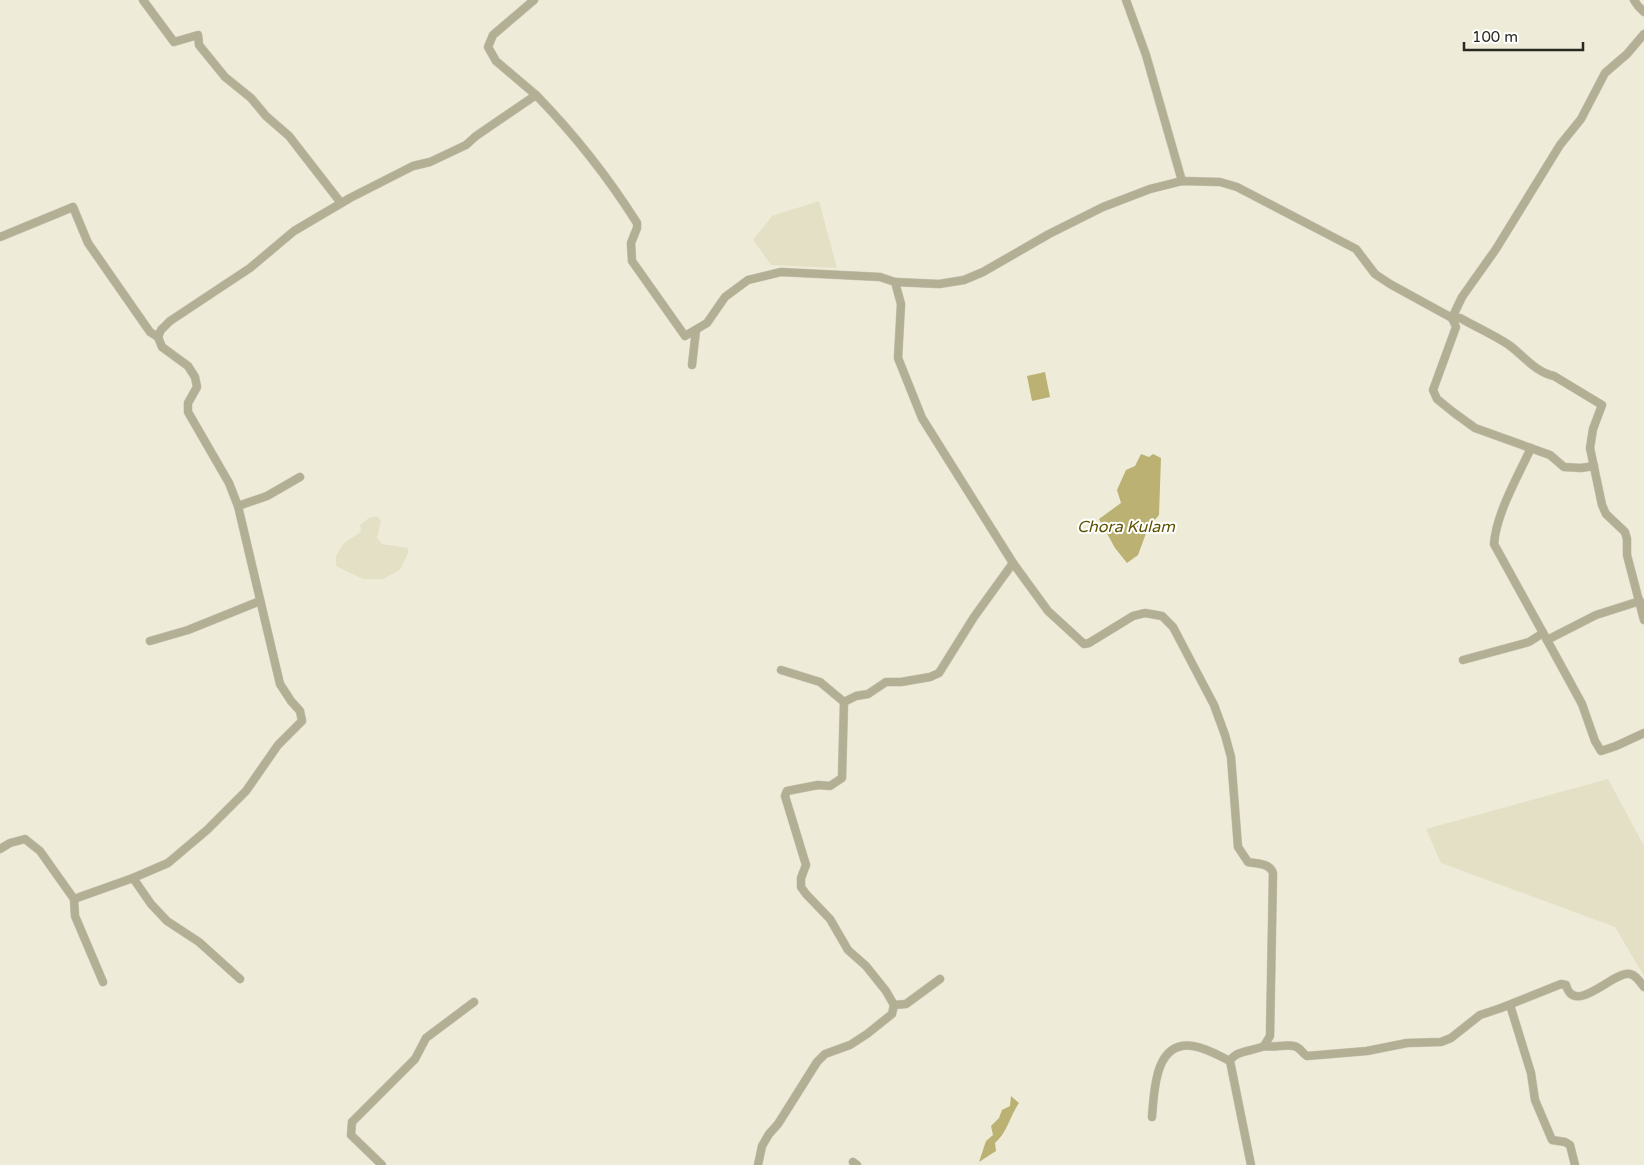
<svg xmlns="http://www.w3.org/2000/svg" width="1644" height="1165" font-family="'Varela Round',sans-serif">
<rect width="100%" height="100%" fill="#eeecd9"/>
<g fill="#e4e0c6">
<polygon points="819,201 837,268 771,265 753,240 772,216"/>
<polygon points="377,516 381,521 377,538 382,544 408,548 408,553 400,570 383,579 363,579 336,566 336,556 344,543 361,532 360,525 369,518"/>
<polygon points="1608,779 1644,846 1644,976 1615,927 1441,863 1426,829"/>
</g>
<g fill="#bbb172">
<polygon points="1045,372 1050,397 1032,401 1027,376"/>
<polygon points="1141,454 1149,457 1153,454 1161,458 1159,515 1148,528 1138,555 1127,563 1115,548 1099,519 1121,503 1117,490 1126,470 1135,466"/>
<path d="M1011 1096 1019 1103C1010 1116 1007 1133 995 1143L996 1151 979 1162 986 1141 993 1135 991 1126 999 1118 1002 1110 1010 1106Z"/>
</g>
<g fill="none" stroke-linecap="round" stroke-linejoin="round">
<defs>
<g id="minor">
<polyline points="143,0 174,42 198,35 199,45 225,77 251,98 266,116 289,136 341,203"/>
<polyline points="534,0 493,35 488,47 496,61 536,95"/>
<polyline points="1126,0 1146,55 1182,181"/>
<polyline points="1634,0 1638,6 1644,12"/>
<polyline points="0,237 73,207 88,243 150,332 158,337"/>
<path d="M895 282 939 284 964 280 983 272 1049 234 1103 207 1150 189 1182 181 1220 182 1237 187 1356 249 1375 274 1390 284 1452 318H1460C1476 327 1494 335 1509 345 1524 356 1535 372 1554 376L1602 405 1593 429 1590 448 1602 505 1606 514 1625 532 1627 539V555L1644 620"/>
<polyline points="692,365 696,330"/>
<path d="M1531 448C1518 476 1496 514 1494 544L1547 640 1596 615 1640 601"/>
<polyline points="1594,466 1581,468 1564,467 1550,455 1475,428 1453,412 1437,399 1433,390 1456,327 1452,318 1462,297 1496,249 1560,145 1581,119 1605,73 1627,54 1644,34"/>
<polyline points="238,506 267,496 300,477"/>
<polyline points="1547,640 1582,704 1595,741 1601,751 1616,746 1644,733"/>
<polyline points="150,641 188,630 260,601"/>
<polyline points="1463,660 1529,642 1543,633"/>
<polyline points="781,670 820,682 844,702"/>
<path d="M0 849 10 843 25 839 40 851 74 899 133 878 168 863 207 830 246 791 278 745 302 721 300 711 291 701 280 684 238 506 229 483 188 412V403L197 387 195 377 188 366 162 347 158 337 161 330 170 321 250 268 294 231 350 198 413 166 430 162 466 145 476 136 536 95C573 133 608 177 637 223V228L631 243 632 261 685 336 707 323 725 297 748 280 781 272 880 277 895 282 901 304 898 358 922 418 1013 563 1048 611 1084 644 1089 643 1133 616 1145 613 1162 616 1173 627 1214 705 1225 735 1231 757 1238 847 1248 862C1257 864 1270 863 1273 873L1270 1036 1264 1046C1254 1051 1236 1050 1230 1061L1251 1165"/>
<polyline points="133,878 151,904 167,921 199,942 240,979"/>
<polyline points="74,899 75,916 103,982"/>
<polyline points="894,1005 906,1004 940,979"/>
<polyline points="1510,1005 1531,1073 1535,1100 1552,1140 1565,1142 1570,1145 1575,1165"/>
<path d="M1264 1046C1274 1048 1285 1044 1294 1046 1300 1047 1302 1053 1307 1056L1367 1051 1407 1043 1441 1042 1451 1038 1480 1015 1501 1008 1561 984 1566 985C1575 1017 1614 970 1630 974 1636 975 1640 982 1644 987"/>
<path d="M1152 1117C1154 1091 1155 1040 1193 1046 1206 1048 1218 1055 1230 1061"/>
<polyline points="853,1162 857,1165"/>
<polyline points="382,1165 351,1135 352,1122 415,1059 426,1038 474,1002"/>
<polyline points="758,1165 762,1146 769,1134 778,1124 817,1062 825,1054 850,1045 867,1034 892,1014 894,1005 886,991 866,966 848,950 830,919 806,894 801,887 801,878 806,865 785,796 787,791 818,785 830,786 842,778 844,702 856,696 868,694 886,682 901,682 930,677 939,673 974,617 1013,563"/>
</g>
</defs>
<use href="#minor" stroke="#cbc9b8" stroke-width="9"/>
<use href="#minor" stroke="#b3af94" stroke-width="8"/>
</g>
<g text-anchor="middle" stroke-width="4" stroke-linejoin="round" paint-order="stroke">
<g font-size="16" font-style="italic" fill="#5d5200" stroke="#fff">
<text x="1126" y="532">Chora Kulam</text>
</g>
</g>
<path d="M1464 42v8h119v-8" fill="none" stroke="#292821" stroke-width="2.5"/>
<text x="1472" y="42" font-size="15" fill="#292821" stroke="#ffffff" stroke-width="4" paint-order="stroke">100 m</text>
</svg>
